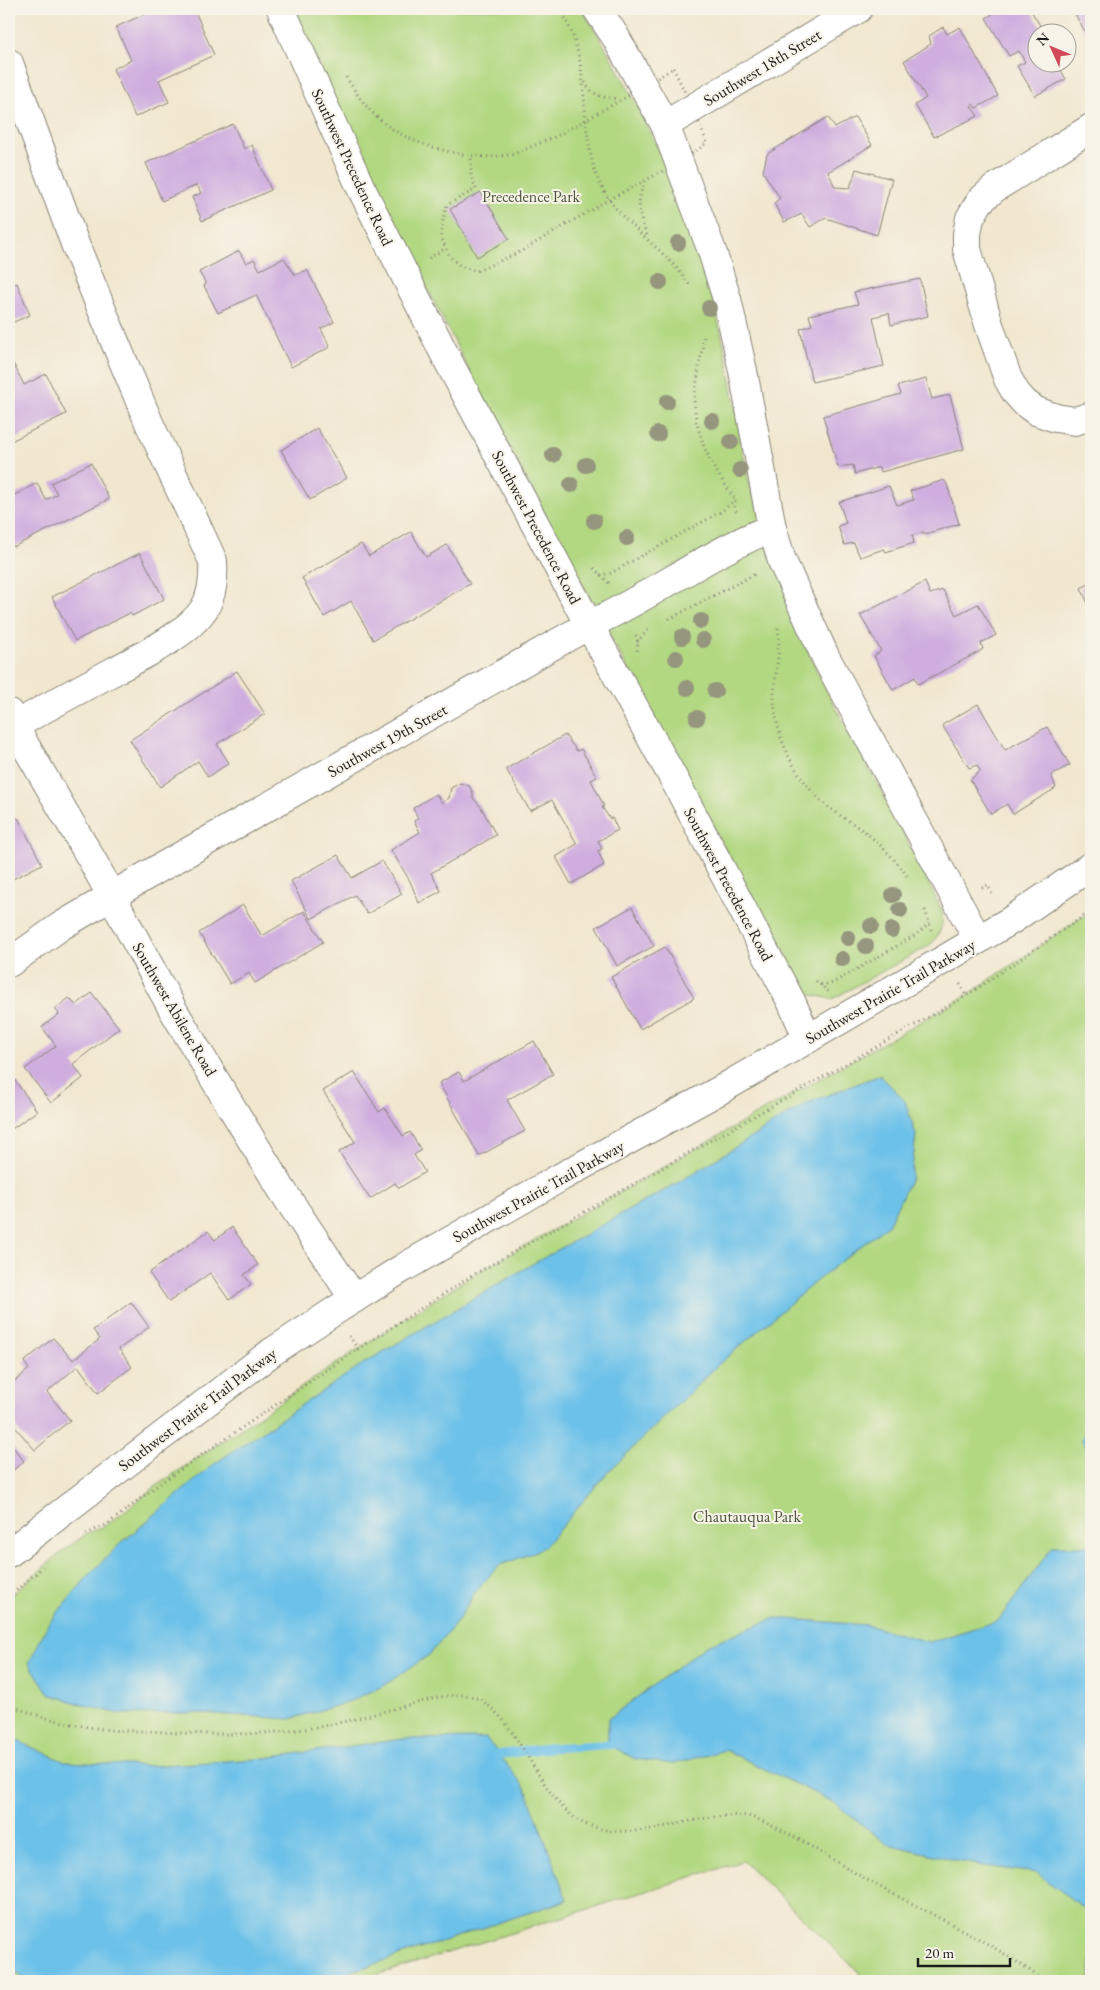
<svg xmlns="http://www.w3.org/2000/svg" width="1100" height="1990" font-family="'EB Garamond',serif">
<rect width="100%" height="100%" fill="#f7f3e8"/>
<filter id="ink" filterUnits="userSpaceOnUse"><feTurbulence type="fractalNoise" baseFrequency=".02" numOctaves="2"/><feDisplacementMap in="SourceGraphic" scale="10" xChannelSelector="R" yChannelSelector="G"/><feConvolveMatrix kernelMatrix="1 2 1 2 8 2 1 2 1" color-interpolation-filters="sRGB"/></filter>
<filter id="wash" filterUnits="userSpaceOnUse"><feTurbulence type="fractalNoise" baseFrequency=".0096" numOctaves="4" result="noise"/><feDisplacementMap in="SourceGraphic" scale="20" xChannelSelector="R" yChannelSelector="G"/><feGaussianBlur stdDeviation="1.12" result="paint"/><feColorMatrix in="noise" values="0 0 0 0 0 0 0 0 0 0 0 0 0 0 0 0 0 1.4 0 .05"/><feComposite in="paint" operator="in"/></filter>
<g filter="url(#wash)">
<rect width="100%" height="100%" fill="#f1e7cf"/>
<g fill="#b2d881" stroke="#677a4e">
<path d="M294 9H582C638 98 683 192 711 293 721 329 729 367 735 404 740 432 743 459 750 486L807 649 825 688 892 811 942 910C944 926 940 935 929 946L832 999 808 994 796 982 510 449 371 180Z"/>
<polygon points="1091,911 1091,1981 868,1981 743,1861 357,1981 9,1981 9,1597 58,1555 86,1534 108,1524 159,1484 358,1349 473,1275 966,996"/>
</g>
<g fill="#6cc1e9" stroke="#446e82">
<polygon points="880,1075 905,1101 916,1135 911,1178 888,1225 821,1277 719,1364 608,1472 545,1546 530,1554 498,1566 475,1592 457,1622 429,1655 383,1686 346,1703 290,1719 197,1713 120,1714 80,1704 49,1694 29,1663 48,1624 89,1575 119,1545 214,1464 364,1363 529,1266 679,1182 807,1103"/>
<polygon points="1091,1412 1091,1456 1082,1440"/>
<polygon points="1053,1546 1091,1546 1091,1914 1037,1873 977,1865 887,1844 833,1802 725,1750 673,1764 635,1759 608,1744 608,1719 707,1645 775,1618 867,1625 929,1642 998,1621"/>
<polygon points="9,1737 65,1762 147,1766 257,1759 403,1739 486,1738 526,1789 567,1900 323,1981 26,1981 9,1965"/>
</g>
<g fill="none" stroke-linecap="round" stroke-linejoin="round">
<polyline stroke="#6cc1e9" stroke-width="9" points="489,1756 549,1748 618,1744"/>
</g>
<g id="blocks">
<g fill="#cfaedf">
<polygon points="156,9 181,9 183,14 194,9 214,55 159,80 169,102 135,117 113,69 131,60 116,27"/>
<polygon points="1001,9 1030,9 1044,32 1038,32 1038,40 1034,42 1038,48 1038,62 1056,62 1066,79 1035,96 1017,66 1025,62 1019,51 1009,56 986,18"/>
<polygon points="1072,9 1091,9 1091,42"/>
<polygon points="943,27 947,34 960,27 998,96 976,108 973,104 971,106 978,116 934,137 915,105 926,98 904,61 931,44 929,36"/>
<polygon points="828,117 835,128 855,117 872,145 828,172 835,187 850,188 856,169 892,179 877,235 826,218 810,227 802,214 784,222 774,203 780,198 763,172 767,154"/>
<polygon points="233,124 244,149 252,145 271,190 202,221 192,197 201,193 197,185 162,201 146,163"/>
<polygon points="481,192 509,239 477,257 450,209"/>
<polygon points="239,251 246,263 254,259 260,270 284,258 295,275 307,270 334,322 321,329 330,347 291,367 256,295 218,313 204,286 206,284 199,272"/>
<polygon points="920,279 928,316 891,325 889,313 873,317 884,366 812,382 800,329 812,325 809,315 858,304 854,292"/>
<polygon points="17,283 30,315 9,324 9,286"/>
<polygon points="9,355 24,385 46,374 66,414 9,442"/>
<polygon points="926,379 932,399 950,395 964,449 881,472 879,467 855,474 853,465 838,467 823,416 901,394 898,386"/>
<polygon points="317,428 347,478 310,500 281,450"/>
<polygon points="91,463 109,499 13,547 9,538 9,498 37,483 46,500 57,494 51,483"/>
<polygon points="944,480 947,484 959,524 925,534 924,532 912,535 914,543 886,552 884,549 860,557 854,543 844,545 838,526 846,523 839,502 889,486 897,505 914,500 910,491"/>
<polygon points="411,532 426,557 447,545 470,584 373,640 351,601 324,617 302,578 361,544 369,556"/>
<polygon points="140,553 164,599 132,616 130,613 75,641 52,597"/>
<polygon points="925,582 930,594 943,590 956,615 978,604 996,635 981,643 983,649 975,654 918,684 915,677 893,690 874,656 881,651 860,615"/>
<polygon points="1091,583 1091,610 1081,588"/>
<polygon points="237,671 265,714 217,744 229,763 208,777 198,761 160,787 130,740"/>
<polygon points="978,704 1005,750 1047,727 1070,765 1051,775 1056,788 1013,814 1007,804 991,814 970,780 980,771 977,765 969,768 942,725"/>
<polygon points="565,735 577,751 581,749 597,777 591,780 604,806 602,807 610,819 612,818 618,830 598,841 602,849 598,851 604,865 571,884 556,857 577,844 552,800 530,811 506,769"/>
<polygon points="460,783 469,786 473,793 473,798 481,807 496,835 431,873 441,891 419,903 410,881 391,850 420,832 414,821 418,818 413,808 436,794 442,803 449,798 451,788"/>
<polygon points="18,818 42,864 9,881 9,822"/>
<polygon points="338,855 352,878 382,861 402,894 367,914 355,895 311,919 291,881"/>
<polygon points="243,905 262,936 304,911 323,942 255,983 249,973 230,984 199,933"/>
<polygon points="632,907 654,946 617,966 596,927"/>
<polygon points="665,947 694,998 640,1029 611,977"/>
<polygon points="92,993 119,1028 73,1064 83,1078 51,1103 25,1069 56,1046 42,1027 59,1014 55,1009 69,998 76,1005"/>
<polygon points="534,1041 553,1074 507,1100 525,1131 479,1156 439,1083 459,1072 464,1081"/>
<polygon points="354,1072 379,1112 385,1108 403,1136 410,1132 421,1150 414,1155 425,1172 399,1188 395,1183 370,1199 339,1152 355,1142 323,1091"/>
<polygon points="12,1076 37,1111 9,1131 9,1078"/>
<polygon points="232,1227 258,1265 244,1275 251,1284 229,1300 210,1273 169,1302 149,1273 208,1231 215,1240"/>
<polygon points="131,1302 149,1327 119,1349 132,1367 98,1393 78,1366 47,1392 70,1420 35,1450 9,1420 9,1386 29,1369 24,1362 53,1338 73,1360 100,1339 93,1330"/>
<polygon points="9,1442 24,1461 9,1474"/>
<polygon points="688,1978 701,1980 701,1981 687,1981"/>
</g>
</g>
</g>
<g filter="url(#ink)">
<use href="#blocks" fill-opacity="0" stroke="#868276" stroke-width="1"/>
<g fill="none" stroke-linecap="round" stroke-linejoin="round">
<defs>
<g id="minor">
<polyline points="281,9 360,186 446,357 589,625 676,783 791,1001 808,1039"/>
<polyline points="597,9 615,36 665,125 712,251 727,299 743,371 772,528 782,561 825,656 978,940"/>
<path d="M9 63 75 244 115 342 150 425 213 561C214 578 213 594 204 609 187 635 141 656 114 671 80 689 47 707 14 726"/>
<polyline points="665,125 858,9"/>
<polyline points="1091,128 995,188 980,201 970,218 967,234 967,249 989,325 1008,379 1016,393 1025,403 1036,411 1056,418 1075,421 1091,416"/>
<polyline points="9,713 14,726 92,860 172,1008 212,1075 282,1190 354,1299"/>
<path d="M9 963 61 926 156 870 589 625C652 596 708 553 772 528"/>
<polyline points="9,1553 272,1352 333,1312 403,1268 561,1177 722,1089 1010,921 1091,866"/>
</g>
</defs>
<use href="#minor" stroke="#868276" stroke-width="30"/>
<g stroke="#868276" stroke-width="3" stroke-dasharray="1 4" stroke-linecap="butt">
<path d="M560 9C594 64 577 118 596 174 613 223 664 244 690 286"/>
<polygon points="673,68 693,108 707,143 680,162 608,200 520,252 477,271 460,266 450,257 441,237 443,219 447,205 476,189 471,176 471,156 491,157 514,154 557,136 644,87"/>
<path d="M346 77C352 86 357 95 364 103 390 137 431 149 471 156"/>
<path d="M585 82C591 95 604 98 617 99"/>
<path d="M645 181C636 201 638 217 648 237"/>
<polyline points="429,258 446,248"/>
<polyline points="704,337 694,399 696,421 704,447 713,466 735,500 734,509 737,512"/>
<polyline points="594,568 609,583"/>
<polyline points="600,575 611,573 722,511 735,500"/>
<polyline points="669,619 757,573"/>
<path d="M778 628C782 656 771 683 775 711 780 748 799 782 827 806 839 815 852 823 865 832 881 845 895 859 907 876"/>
<polyline points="636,635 638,641 637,651"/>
<polyline points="637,642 648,630"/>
<polyline points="982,888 988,885 993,896"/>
<polyline points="925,910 932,932"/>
<polyline points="816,981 830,993"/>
<polyline points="960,984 966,996 1091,911"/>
<polyline points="821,985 833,983 919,933 929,923"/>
<polyline points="349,1336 358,1349 473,1275 966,996"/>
<polyline points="86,1534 108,1524 159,1484 358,1349"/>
<polyline points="9,1597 43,1567"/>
<path d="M9 1705C41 1718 75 1726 110 1730 127 1732 144 1730 162 1732 219 1735 277 1736 334 1724 360 1718 386 1711 412 1704 429 1700 446 1694 463 1695 516 1698 537 1807 588 1825 642 1845 691 1811 747 1816 754 1817 761 1821 768 1824 802 1839 832 1860 864 1878 924 1912 989 1939 1044 1981"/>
</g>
<use href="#minor" stroke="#fff" stroke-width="28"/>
</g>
<g fill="#95967d">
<circle cx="678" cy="243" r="8"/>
<circle cx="660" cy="282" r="8"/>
<circle cx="709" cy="308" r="8"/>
<circle cx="667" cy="402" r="8"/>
<circle cx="712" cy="421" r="8"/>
<circle cx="658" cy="434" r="8"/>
<circle cx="731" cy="442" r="8"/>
<circle cx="553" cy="455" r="8"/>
<circle cx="586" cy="465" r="8"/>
<circle cx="740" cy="470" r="8"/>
<circle cx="571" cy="485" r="8"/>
<circle cx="594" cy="521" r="8"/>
<circle cx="627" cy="538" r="8"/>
<circle cx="701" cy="621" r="8"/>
<circle cx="682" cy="637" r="8"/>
<circle cx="703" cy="640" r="8"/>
<circle cx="676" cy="658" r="8"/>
<circle cx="687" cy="688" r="8"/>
<circle cx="715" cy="691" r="8"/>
<circle cx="697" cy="718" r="8"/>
<circle cx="893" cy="895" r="8"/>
<circle cx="900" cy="910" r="8"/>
<circle cx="871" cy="926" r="8"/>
<circle cx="892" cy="930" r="8"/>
<circle cx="848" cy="938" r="8"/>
<circle cx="866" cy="946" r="8"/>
<circle cx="842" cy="959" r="8"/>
</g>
</g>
<g text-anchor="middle" stroke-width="4" stroke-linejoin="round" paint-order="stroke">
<g font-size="16" fill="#1c1c1c" stroke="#f7f3e8">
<text transform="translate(762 67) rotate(-31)" y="6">Southwest 18th Street</text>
<text transform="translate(353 167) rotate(65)" y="6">Southwest Precedence Road</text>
<text transform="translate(537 527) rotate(62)" y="6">Southwest Precedence Road</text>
<text transform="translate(387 740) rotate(-29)" y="6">Southwest 19th Street</text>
<text transform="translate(729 884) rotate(62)" y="6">Southwest Precedence Road</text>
<text transform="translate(890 991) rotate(-30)" y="6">Southwest Prairie Trail Parkway</text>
<text transform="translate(175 1009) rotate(60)" y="6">Southwest Abilene Road</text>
<text transform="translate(538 1191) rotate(-29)" y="6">Southwest Prairie Trail Parkway</text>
<text transform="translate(197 1409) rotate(-37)" y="6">Southwest Prairie Trail Parkway</text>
</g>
<g font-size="16" fill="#49543a" stroke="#f7f3e8">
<text x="531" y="202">Precedence Park</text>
<text x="747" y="1522">Chautauqua Park</text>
</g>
</g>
<rect width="1100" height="1990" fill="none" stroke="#f7f3e8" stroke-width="30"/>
<g transform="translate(1052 48) rotate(314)"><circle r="24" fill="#f7f3e8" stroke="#9f9d96"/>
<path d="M0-4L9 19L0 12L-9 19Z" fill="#d1495b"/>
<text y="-8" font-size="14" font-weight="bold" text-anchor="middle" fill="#1c1c1c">N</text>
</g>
<path d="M918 1958v8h92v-8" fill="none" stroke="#1c1c1c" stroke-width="2.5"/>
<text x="925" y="1958" font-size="15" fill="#1c1c1c" stroke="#f7f3e8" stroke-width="4" paint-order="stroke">20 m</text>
</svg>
